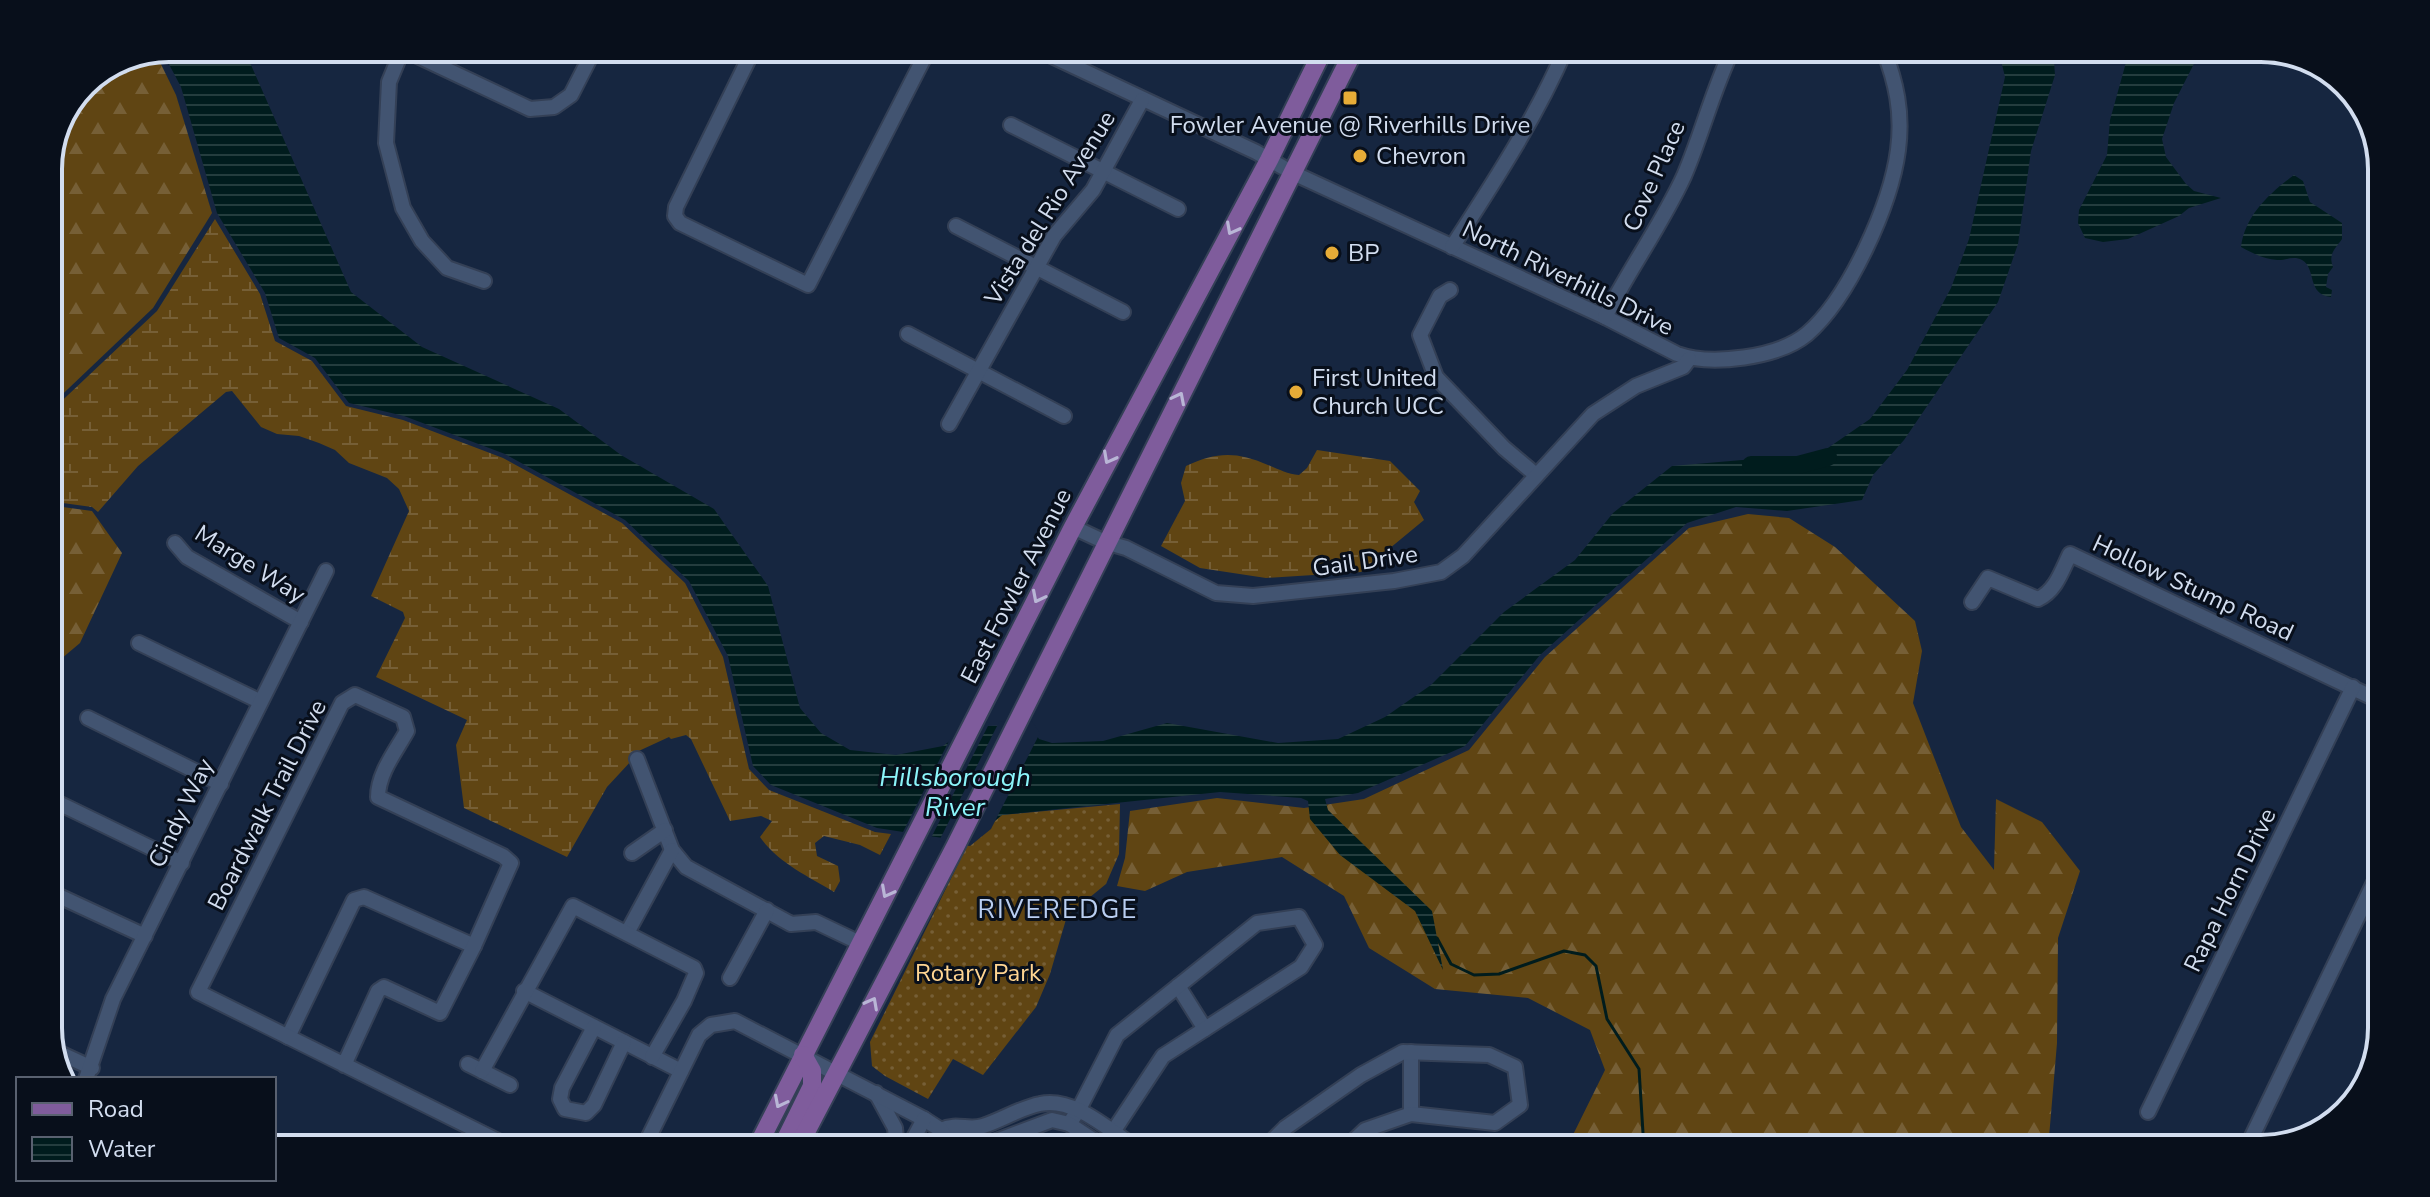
<svg xmlns="http://www.w3.org/2000/svg" width="2430" height="1197" font-family="'Nunito Sans',sans-serif">
<defs>
<pattern id="grass-dots" width="8" height="8" patternUnits="userSpaceOnUse" patternTransform="scale(2)"><rect width="8" height="8" fill="#604513"/><path d="M2 2h.1M6 6h.1" fill="none" stroke="#765f36" stroke-width="1.8" stroke-linecap="round"/></pattern>
<pattern id="forest-firs" width="22" height="20" patternUnits="userSpaceOnUse" patternTransform="scale(2)"><rect width="22" height="20" fill="#604513"/><path d="M5 1l3.5 6h-7zM16 11l3.5 6h-7z" fill="#765f36"/></pattern>
<pattern id="wetland-marsh" width="20" height="14" patternUnits="userSpaceOnUse" patternTransform="scale(2)"><rect width="20" height="14" fill="#604513"/><path d="M1 5h8M5 5V1M11 12h8M15 12V8" fill="none" stroke="#765f36"/></pattern>
<pattern id="water-rules" width="6" height="5" patternUnits="userSpaceOnUse" patternTransform="scale(2)"><rect width="6" height="5" fill="#001c1d"/><path d="M0 2.5h6" fill="none" stroke="#243d3e"/></pattern>
</defs>
<rect width="100%" height="100%" fill="#162640"/>
<polygon fill="url(#grass-dots)" points="1120,804 1119,854 1106,884 1067,916 1050,974 1036,1007 983,1075 953,1059 928,1099 885,1076 872,1066 870,1042 969,842 1002,815"/>
<g fill="url(#forest-firs)">
<polygon points="156,54 176,95 212,213 153,308 48,408 48,162 84,83"/>
<polygon points="48,505 92,511 122,553 80,643 48,670"/>
<polygon points="1748,514 1789,518 1835,547 1915,621 1922,651 1913,703 1961,827 1994,870 1996,799 2042,822 2080,871 2058,938 2057,1043 2048,1149 1566,1149 1605,1070 1590,1030 1528,998 1435,989 1369,948 1344,896 1282,857 1187,872 1145,891 1117,886 1125,858 1130,811 1217,798 1304,808 1364,799 1469,750 1545,657 1689,528"/>
</g>
<g fill="url(#wetland-marsh)">
<path d="M215 219 260 294 275 341 312 361 346 406 403 420 503 458 622 523 685 583 723 657 749 769 769 790 875 832 891 834 880 855 860 845 824 836 815 843 817 856 838 866 840 881 834 892C808 876 778 863 760 837L772 821 761 816 730 821 691 739 686 735 671 739 669 737 630 755 632 760 607 787 567 857 464 808 456 745 467 720 376 677 405 618 403 612 371 596 409 511 399 489 387 478 349 463 335 450 319 443 299 436 277 434 261 427 232 391 226 392 138 466 98 512 92 507 48 501V417L50 412 157 311Z"/>
<path d="M1317 450 1390 461 1420 491 1414 502 1424 520 1361 572 1266 578 1200 568 1161 546 1185 501 1181 483 1186 466C1216 452 1236 451 1268 465 1278 469 1287 474 1299 475L1307 468Z"/>
</g>
<g fill="url(#water-rules)">
<polygon points="169,48 239,48 251,65 351,292 422,347 559,409 621,455 714,509 768,586 800,708 821,733 850,750 896,755 943,746 969,727 1030,724 1039,739 1052,743 1103,741 1167,723 1278,743 1338,739 1385,717 1431,685 1504,612 1575,560 1613,513 1672,466 1754,459 1793,472 1870,419 1907,370 1951,288 1969,239 2005,77 1998,48 2053,48 2055,75 2031,151 2018,244 1998,302 1904,440 1873,475 1862,500 1787,511 1736,507 1687,523 1540,655 1465,746 1358,793 1325,799 1328,810 1432,911 1443,970 1415,911 1340,855 1310,819 1308,801 1301,798 1220,792 1002,815 969,842 877,828 771,785 753,766 728,656 689,581 625,520 505,454 404,416 349,403 315,358 279,338 265,293 217,213 181,87 162,51"/>
<polygon points="2130,48 2202,48 2174,103 2162,139 2166,157 2186,184 2194,191 2221,198 2189,208 2179,216 2128,239 2103,242 2085,238 2078,223 2079,210 2107,155 2110,120"/>
<path d="M2294 175 2303 181 2310 202 2342 223V239C2335 249 2328 254 2333 267L2328 274 2326 287 2332 290 2331 297C2306 294 2317 269 2302 260 2293 255 2285 261 2277 260 2264 259 2252 253 2241 247 2245 215 2270 193 2294 175Z"/>
</g>
<g fill="#162640">
<polygon points="1031,720 1040,733 991,829 970,846 939,841 999,722"/>
<polygon points="990,722 930,840 901,836 953,733 967,723"/>
</g>
<g fill="none" stroke-linecap="round" stroke-linejoin="round">
<polyline stroke="#001c1d" stroke-width="3" points="1437,938 1451,964 1474,975 1499,974 1564,951 1585,955 1596,966 1607,1019 1639,1069 1644,1149"/>
<polyline stroke="#001c1d" stroke-width="18" points="1751,465 1798,465 1828,457"/>
<defs>
<g id="minor">
<polyline points="403,48 389,82 386,143 403,208 422,241 447,268 484,281"/>
<polyline points="754,48 676,207 675,216 680,223 808,285 929,48"/>
<path d="M1035 48 1256 152 1293 173 1605 317 1677 354C1711 366 1778 358 1807 334 1849 298 1891 204 1898 150 1903 112 1896 82 1883 48"/>
<polyline points="403,49 530,109 554,107 571,95 595,48"/>
<polyline points="1011,125 1178,209"/>
<polyline points="956,226 1123,312"/>
<path d="M1452 247C1494 182 1536 118 1566 48"/>
<polyline points="1450,290 1440,296 1420,335 1436,377 1504,448 1536,475"/>
<path d="M1605 317C1629 269 1661 226 1684 176 1702 134 1713 89 1733 48"/>
<polyline points="908,334 1064,416"/>
<polyline points="949,424 1054,236 1093,190 1142,100"/>
<polyline points="1073,527 1105,542 1126,548 1216,593 1253,596 1394,581 1441,572 1463,556 1593,414 1636,386 1683,367 1689,359"/>
<polyline points="175,543 187,557 301,622"/>
<path d="M1972 602 1988 578 2038 599C2056 591 2062 570 2070 554L2382 702"/>
<polyline points="139,643 259,701"/>
<polyline points="88,718 221,784"/>
<polyline points="637,759 672,850 686,867 791,924 816,922 860,943"/>
<polyline points="48,798 182,863"/>
<polyline points="632,853 665,830"/>
<polyline points="48,891 145,936"/>
<polyline points="627,933 672,850"/>
<polyline points="730,978 767,910"/>
<polyline points="1178,986 1205,1029"/>
<polyline points="524,991 681,1071"/>
<polyline points="594,1027 562,1088 560,1099 565,1109 586,1113 594,1105 624,1042"/>
<polyline points="288,1037 354,900 364,897 474,946"/>
<polyline points="53,1050 92,1068"/>
<polyline points="1411,1052 1411,1114"/>
<polyline points="468,1064 510,1085"/>
<path d="M344 1065 378 991 384 987 440 1013 474 946 511 863 503 856 378 797C378 773 396 751 407 731L403 717 355 695 342 703 198 992 514 1149"/>
<polyline points="482,1071 573,906 694,968 696,973 684,1001 652,1057"/>
<polyline points="86,1079 113,999 326,571"/>
<polyline points="876,1093 895,1128 897,1149"/>
<polyline points="2148,1112 2353,687"/>
<polyline points="1069,1124 1078,1111 1117,1035 1257,923 1299,917 1315,945 1301,967 1163,1056 1103,1147"/>
<path d="M941 1130C957 1122 968 1131 983 1126 1002 1120 1020 1108 1040 1104 1074 1096 1111 1132 1138 1149"/>
<polyline points="643,1149 699,1035 711,1025 735,1021 924,1119 941,1130 949,1144 983,1146 1052,1120 1069,1124 1107,1149"/>
<polyline points="908,1149 924,1119"/>
<polyline points="1264,1149 1285,1128 1361,1075 1403,1052 1489,1055 1515,1067 1520,1105 1495,1123 1411,1114 1365,1130 1345,1149"/>
<polyline points="2246,1149 2382,866"/>
</g>
<g id="major">
<polyline points="756,1149 1073,527 1269,160 1324,48"/>
<polyline points="781,1149 812,1086 812,1071 803,1055"/>
<polyline points="797,1149 955,847 1355,48"/>
</g>
</defs>
<use href="#minor" stroke="#344056" stroke-width="18"/>
<use href="#major" stroke="#344056" stroke-width="22"/>
<use href="#minor" stroke="#425471" stroke-width="14"/>
<use href="#major" stroke="#7f5c9c" stroke-width="18"/>
</g>
<defs><path id="oneway-chevron" d="M-2-3.5L2.5 0L-2 3.5" fill="none" stroke-width="1.6" stroke-linecap="round" stroke-linejoin="round" transform="scale(2)"/></defs>
<g stroke="#b9b6d6">
<use href="#oneway-chevron" transform="translate(1232 229) rotate(118)"/>
<use href="#oneway-chevron" transform="translate(1179 398) rotate(-63)"/>
<use href="#oneway-chevron" transform="translate(1109 458) rotate(118)"/>
<use href="#oneway-chevron" transform="translate(1038 597) rotate(117)"/>
<use href="#oneway-chevron" transform="translate(887 892) rotate(118)"/>
<use href="#oneway-chevron" transform="translate(872 1003) rotate(-62)"/>
<use href="#oneway-chevron" transform="translate(780 1102) rotate(117)"/>
</g>
<g fill="#e7ac37" stroke="#080f1b" stroke-width="3">
<rect x="1342" y="90" width="16" height="16" rx="4"/>
<circle cx="1360" cy="156" r="8"/>
<circle cx="1332" cy="253" r="8"/>
<circle cx="1296" cy="392" r="8"/>
</g>
<g text-anchor="middle" stroke-width="6" stroke-linejoin="round" paint-order="stroke">
<g font-size="24" fill="#d2ddef" stroke="#080f1b" text-anchor="start">
<text x="1350" y="133" text-anchor="middle">Fowler Avenue @ Riverhills Drive</text>
<text x="1376" y="164">Chevron</text>
<text x="1348" y="261">BP</text>
<text x="1312" y="386">First United<tspan x="1312" dy="28">Church UCC</tspan></text>
</g>
<g font-size="24" fill="#d2ddef" stroke="#080f1b">
<text transform="translate(1654 176) rotate(-66)" y="8">Cove Place</text>
<text transform="translate(1050 208) rotate(-58)" y="8">Vista del Rio Avenue</text>
<text transform="translate(1568 278) rotate(26)" y="8">North Riverhills Drive</text>
<text transform="translate(1365 561) rotate(-8)" y="8">Gail Drive</text>
<text transform="translate(250 564) rotate(32)" y="8">Marge Way</text>
<text transform="translate(1016 586) rotate(-63)" y="8">East Fowler Avenue</text>
<text transform="translate(2193 588) rotate(25)" y="8">Hollow Stump Road</text>
<text transform="translate(267 805) rotate(-63)" y="8">Boardwalk Trail Drive</text>
<text transform="translate(181 813) rotate(-64)" y="8">Cindy Way</text>
<text transform="translate(2230 890) rotate(-64)" y="8">Rapa Horn Drive</text>
</g>
<g font-size="24" fill="#ffd591" stroke="#080f1b">
<text x="978" y="981">Rotary Park</text>
</g>
<g font-size="26" font-style="italic" fill="#8bf4f9" stroke="#080f1b">
<text x="955" y="786">Hillsborough<tspan x="955" dy="30">River</tspan></text>
</g>
<g font-size="26" letter-spacing="2" fill="#b9cef1" stroke="#080f1b">
<text x="1058" y="918">RIVEREDGE</text>
</g>
</g>
<path d="M0 0H2430V1197H0ZM169 62H2261A107 107 0 0 1 2368 169V1028A107 107 0 0 1 2261 1135H169A107 107 0 0 1 62 1028V169A107 107 0 0 1 169 62Z" fill="#080f1b" fill-rule="evenodd"/>
<path fill="none" stroke="#d2ddef" stroke-width="4" d="M169 62H2261A107 107 0 0 1 2368 169V1028A107 107 0 0 1 2261 1135H169A107 107 0 0 1 62 1028V169A107 107 0 0 1 169 62Z"/>
<rect x="16" y="1077" width="260" height="104" fill="#080f1b" stroke="#596170" stroke-width="2"/>
<rect x="32" y="1103" width="40" height="12" fill="#7f5c9c" stroke="#596170" stroke-width="2"/>
<text x="88" y="1117" font-size="24" fill="#d2ddef">Road</text>
<rect x="32" y="1137" width="40" height="24" fill="url(#water-rules)" stroke="#596170" stroke-width="2"/>
<text x="88" y="1157" font-size="24" fill="#d2ddef">Water</text>
</svg>
